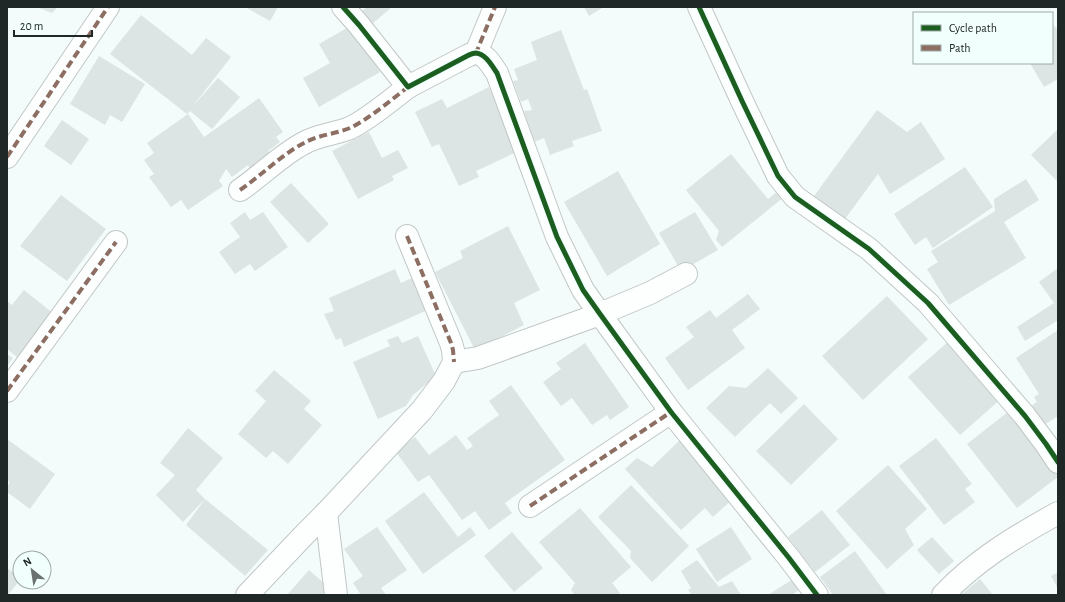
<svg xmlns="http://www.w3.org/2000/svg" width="1065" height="602" font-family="'Alegreya Sans',sans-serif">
<rect width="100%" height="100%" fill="#f4fcfb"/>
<g fill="#dce5e3">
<polygon points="36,7 58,7 52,13"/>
<polygon points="245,7 278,7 270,21"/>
<polygon points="367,7 392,7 372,24 362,11"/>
<polygon points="584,7 604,7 589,16"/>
<polygon points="141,15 192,55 206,38 231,57 193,106 218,78 240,97 212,129 190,111 187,114 110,54"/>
<polygon points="354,24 380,72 319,107 303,78 330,63 319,44"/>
<polygon points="1052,24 1058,30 1058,79 1044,87 1030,63 1052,63"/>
<polygon points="561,30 584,90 587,89 602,131 572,141 574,146 550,155 544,138 534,142 524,111 532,110 528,99 521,102 513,81 518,80 514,69 537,60 531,42"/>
<polygon points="99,56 145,84 122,122 110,115 105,125 70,104"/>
<polygon points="489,87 519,151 476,171 479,177 459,186 439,144 432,147 415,112 442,99 447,108"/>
<polygon points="259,98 283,132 276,137 280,142 268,151 272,155 251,170 248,165 232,177 226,169 219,181 223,186 188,210 181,200 171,207 149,177 154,174 144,160 154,153 147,143 188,114 204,137"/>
<polygon points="877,110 907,132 921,122 945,159 890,194 878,174 845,219 814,196"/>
<polygon points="62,120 89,139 71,165 44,146"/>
<polygon points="1058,129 1058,182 1031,155"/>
<polygon points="369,132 382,158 398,150 408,168 392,176 394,180 358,199 332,151"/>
<polygon points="731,154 768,199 778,191 784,197 722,247 716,240 719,231 686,190"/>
<polygon points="965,167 993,207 933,248 926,237 915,245 894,214"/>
<polygon points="618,171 660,244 607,276 564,202"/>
<polygon points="1026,179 1039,200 1004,222 1026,258 949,305 927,269 938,262 931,251 995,211 994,199"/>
<polygon points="291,183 329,224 308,243 270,202"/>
<polygon points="61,195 106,229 67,281 20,246"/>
<polygon points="245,212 250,220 263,212 288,247 255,271 250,264 235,274 219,252 240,237 230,223"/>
<polygon points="695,212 718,250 681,271 659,233"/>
<polygon points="508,226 540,290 514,303 524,325 475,350 435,272 463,258 460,251"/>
<polygon points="1058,268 1058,320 1025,341 1017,327 1054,303 1039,282"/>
<polygon points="395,269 401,283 416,276 430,309 344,347 341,338 336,340 324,314 334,311 329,298"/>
<polygon points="24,290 54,314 17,357 7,349 7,301 12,305"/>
<polygon points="748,294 760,309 732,330 745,348 688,390 665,358 694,337 686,327 710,310 716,318"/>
<polygon points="887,296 928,339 863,400 822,356"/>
<polygon points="1058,330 1058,416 1044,425 1031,406 1037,402 1034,397 1039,394 1016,358"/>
<polygon points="398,336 402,343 418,336 436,376 413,395 406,406 378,419 353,362 390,346 387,340"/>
<polygon points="949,341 1001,399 960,435 908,377"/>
<polygon points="585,343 629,407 610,420 607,415 592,425 572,398 561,406 543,382 561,369 556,363"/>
<polygon points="7,354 13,358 7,366"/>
<polygon points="768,368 798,398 781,414 770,403 735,437 706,408 729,386 746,388"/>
<polygon points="274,370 311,401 304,409 322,425 288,464 273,451 266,458 238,434 266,401 255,391"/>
<polygon points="511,385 565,460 505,503 512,513 489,530 475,511 462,520 429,475 418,482 396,452 415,437 429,455 456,435 467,450 473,446 467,438 499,415 489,401"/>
<polygon points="804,404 838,439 791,485 756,451"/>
<polygon points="1009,411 1058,473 1058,477 1017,508 967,444"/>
<polygon points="188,428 223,458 196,490 205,499 183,522 156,495 175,475 160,463"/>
<polygon points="936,438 972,484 965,489 975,502 944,525 899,466"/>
<polygon points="7,439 55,474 30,509 7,492 7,487 10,482 7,480"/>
<polygon points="681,439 735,497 713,517 705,508 681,530 625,469 637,458 652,467"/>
<polygon points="888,465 927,509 905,529 914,545 887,569 836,511"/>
<polygon points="631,485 689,546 652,582 630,558 631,551 598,517"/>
<polygon points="424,492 458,537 470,527 476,535 423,574 385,521"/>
<polygon points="205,499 268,550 245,576 186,525"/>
<polygon points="580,508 631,567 612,583 620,593 618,595 575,595 571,590 575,583 539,542"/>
<polygon points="822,510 850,545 815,572 788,537"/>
<polygon points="377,527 407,570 381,588 386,595 361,595 353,583 363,576 344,549"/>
<polygon points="731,527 752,559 717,582 696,549"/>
<polygon points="512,532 543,568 514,592 484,556"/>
<polygon points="932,537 954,561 939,574 917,550"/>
<polygon points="855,551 887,595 833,595 820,577"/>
<polygon points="697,560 719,587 732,581 741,595 692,595 688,590 691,588 681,571"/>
<polygon points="7,568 20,577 20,580 8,595 7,595"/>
<polygon points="309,570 332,590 328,595 287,595"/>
<polygon points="1058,572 1058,589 1051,576"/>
<polygon points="793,579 799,590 792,595 768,595"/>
<polygon points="980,579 993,595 961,595"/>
</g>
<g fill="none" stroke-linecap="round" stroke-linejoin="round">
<defs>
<g id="minor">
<path d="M343 7 359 25 408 87 467 56C469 55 474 53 476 53 486 54 492 66 497 73L557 237 583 290 600 314 671 412 789 558 817 595"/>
<polyline points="699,7 742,101 778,176 795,197 869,249 928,303 1025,416 1046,444 1058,462"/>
<polyline points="476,53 495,7"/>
<polyline points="7,157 108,7"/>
<path d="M240 190C262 175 281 155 304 143 318 135 335 134 350 128 369 119 391 100 408 87"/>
<polyline points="454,362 478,358 600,314 650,293 686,274"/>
<polyline points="7,391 116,242"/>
<polyline points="530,506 671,412"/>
<polyline points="326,513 336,595"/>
<polyline points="247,595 305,534 326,513 422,410 444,381 454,362 453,350 451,343 407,236"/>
<path d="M943 595C976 560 1016 536 1058 513"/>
</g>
</defs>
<use href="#minor" stroke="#c0c7c6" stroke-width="24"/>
<use href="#minor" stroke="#fdfffe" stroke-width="22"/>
<g stroke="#8d6e63" stroke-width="4" stroke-dasharray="8 4" stroke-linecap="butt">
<polyline points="475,54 476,53 495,7"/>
<polyline points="7,157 108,7"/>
<path d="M240 190C262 175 281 155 304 143 318 135 335 134 350 128 369 119 391 100 408 87"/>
<polyline points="407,236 451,343 453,350 454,362"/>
<polyline points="7,391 116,242"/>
<polyline points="530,506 671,412"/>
</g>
<defs>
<g id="cycleway">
<path d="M343 7 359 25 408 87 467 56C469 55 474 53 476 53 486 54 492 66 497 73L557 237 583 290 600 314 671 412 789 558 817 595"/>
<polyline points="699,7 742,101 778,176 795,197 869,249 928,303 1025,416 1046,444 1058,462"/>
</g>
</defs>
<use href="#cycleway" stroke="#f1fffd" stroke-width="8"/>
<use href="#cycleway" stroke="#1b5e20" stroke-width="5"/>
</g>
<rect width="1065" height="602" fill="none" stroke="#202827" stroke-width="16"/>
<rect x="913" y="12" width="140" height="52" fill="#f1fffd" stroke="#9da9a7"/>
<rect x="921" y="25" width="20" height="6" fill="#1b5e20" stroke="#9da9a7"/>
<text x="949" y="32" font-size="12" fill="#202827">Cycle path</text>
<rect x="921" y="45" width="20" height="6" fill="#8d6e63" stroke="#9da9a7"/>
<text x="949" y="52" font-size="12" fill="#202827">Path</text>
<g transform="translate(32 570) rotate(330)"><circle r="19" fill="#f1fffd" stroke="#9da9a7"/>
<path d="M0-3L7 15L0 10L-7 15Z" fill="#6a7271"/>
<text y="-6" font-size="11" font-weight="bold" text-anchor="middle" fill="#202827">N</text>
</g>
<path d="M14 30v6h78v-6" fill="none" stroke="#202827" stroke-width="2"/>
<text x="20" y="30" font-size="12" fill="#202827" stroke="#f1fffd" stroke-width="3" paint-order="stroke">20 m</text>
</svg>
